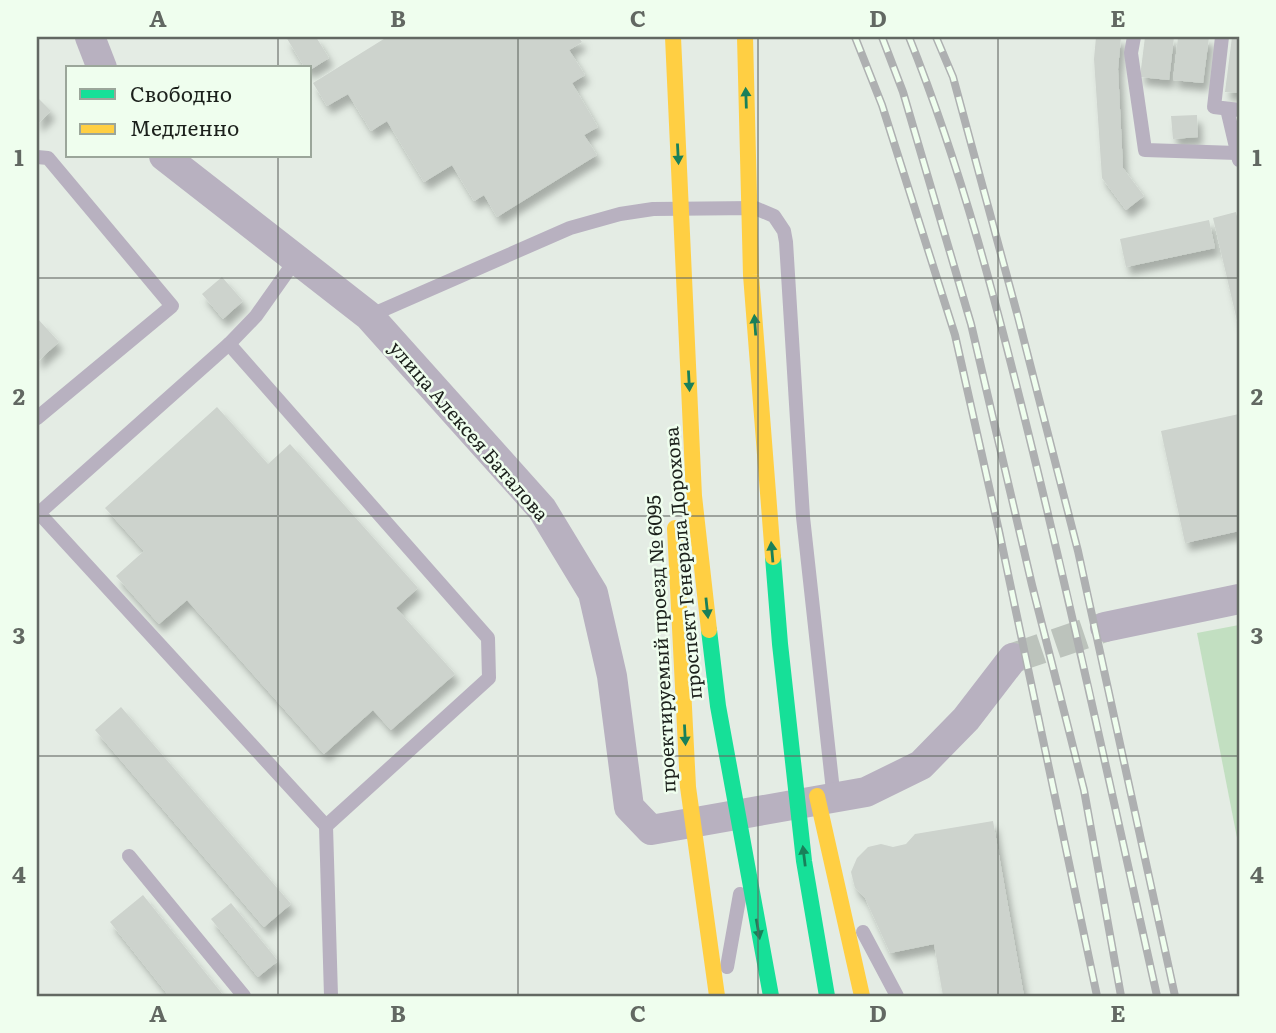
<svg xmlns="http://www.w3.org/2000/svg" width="1276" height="1033" font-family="Literata,serif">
<defs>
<filter id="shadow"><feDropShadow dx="4.5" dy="8" stdDeviation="3.5" flood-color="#0004"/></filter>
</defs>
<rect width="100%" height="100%" fill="#e4ece4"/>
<polygon fill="#c2dfc1" points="1239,625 1239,848 1197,633"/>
<g fill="#cdd3cd" filter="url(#shadow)">
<polygon points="286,37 316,37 329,58 310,70 310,68 305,68"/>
<polygon points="387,37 578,37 582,42 569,50 585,75 572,83 598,127 584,135 597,155 497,217 484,195 474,201 452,165 424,182 387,121 371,131 348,94 327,106 313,83"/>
<polygon points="1096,37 1121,37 1118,69 1123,168 1144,196 1126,210 1102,178 1094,59"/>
<polygon points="1145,37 1174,37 1169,80 1140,77"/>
<polygon points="1178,37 1209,37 1203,83 1173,80"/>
<polygon points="1232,37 1239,37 1239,93 1225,92"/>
<polygon points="37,97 51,111 37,125"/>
<polygon points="1197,115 1198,137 1173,139 1171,116"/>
<polygon points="1236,212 1239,225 1238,325 1213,218"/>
<polygon points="1209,220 1215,248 1126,267 1120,239"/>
<polygon points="222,277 243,301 223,319 202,294"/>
<polygon points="37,318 59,342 37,362"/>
<polygon points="217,407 268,464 290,444 418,588 396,608 455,674 391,730 373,710 324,754 187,600 159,624 116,576 144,551 105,508"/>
<polygon points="1239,414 1239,531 1185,543 1161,431"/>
<polygon points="121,707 291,904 264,927 95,730"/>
<polygon points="993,821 1024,996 943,996 934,944 890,953 865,898 855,888 851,872 857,858 868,847 881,844 893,847 906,844 915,834"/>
<polygon points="143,895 224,996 169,996 110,922"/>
<polygon points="231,903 278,961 258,977 211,919"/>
</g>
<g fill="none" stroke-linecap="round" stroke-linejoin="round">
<polyline stroke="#bcc3bc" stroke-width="30" stroke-dasharray="30 15" stroke-linecap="butt" points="1013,658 1105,627"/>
<g stroke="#b8b1c0" stroke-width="14">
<polyline points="1134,37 1131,53 1145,150 1237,153"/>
<polyline points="1222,37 1214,107 1239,110"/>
<polyline points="1227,109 1239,160"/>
<polyline points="37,157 48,158 172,306 37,418"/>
<polyline points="297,258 256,316 229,344 39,513 326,826"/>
<polyline points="369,316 570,228 620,214 653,209 755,208 774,216 784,231 786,242 803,517 834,800"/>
<polyline points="229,344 488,638 489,678 326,826 331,996"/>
<polyline points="129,856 244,996"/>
<polyline points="863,932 897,996"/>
<polyline points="727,967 740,894"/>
</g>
<g stroke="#b8b1c0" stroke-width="30">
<polyline points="90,37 102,68"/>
<polyline points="164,156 369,316 542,509 593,593 612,676 629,807 651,830 866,792 921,765 966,719 1013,658"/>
<polyline points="1105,627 1239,599"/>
</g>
<defs>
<g id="rail">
<polyline points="855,37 882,105 955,335 999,531 1097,996"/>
<polyline points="882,37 903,92 971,324 1032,585 1084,790 1121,996"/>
<path d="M909 37C962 169 998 309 1032 448 1077 630 1116 813 1157 996"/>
<polyline points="936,37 953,77 1018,317 1078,551 1175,996"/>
</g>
</defs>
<use href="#rail" stroke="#aeb0b1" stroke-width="8"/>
<use href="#rail" stroke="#effeee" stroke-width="5" stroke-dasharray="16" stroke-linecap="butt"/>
<g stroke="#16e098" stroke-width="16">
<polyline points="773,557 780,644 804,861 827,996"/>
<polyline points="709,630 718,706 771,996"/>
</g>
<g stroke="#ffcf43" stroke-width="16">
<polyline points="673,37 694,496 709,630"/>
<polyline points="745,37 751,275 773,557"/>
<polyline points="675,528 688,787 717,996"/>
<polyline points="817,796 862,996"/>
</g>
</g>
<defs><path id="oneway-solid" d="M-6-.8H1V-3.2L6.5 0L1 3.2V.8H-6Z" transform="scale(1.75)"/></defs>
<g fill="#19805a">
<use href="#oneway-solid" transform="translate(746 98) rotate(-92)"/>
<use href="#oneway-solid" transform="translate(678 154) rotate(87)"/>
<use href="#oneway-solid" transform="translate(755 325) rotate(-94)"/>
<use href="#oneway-solid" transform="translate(689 381) rotate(87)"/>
<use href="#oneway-solid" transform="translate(772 552) rotate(-95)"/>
<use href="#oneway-solid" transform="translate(707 608) rotate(84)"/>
<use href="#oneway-solid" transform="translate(685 735) rotate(87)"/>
<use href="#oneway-solid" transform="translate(804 856) rotate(-97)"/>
<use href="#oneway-solid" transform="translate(758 929) rotate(80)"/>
</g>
<path fill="none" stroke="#626862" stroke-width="2" stroke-opacity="0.55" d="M278 37V68M518 37V996M758 37V996M998 37V996M278 156V996M37 278H1239M37 516H1239M37 756H1239"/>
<g text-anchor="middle" stroke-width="5" stroke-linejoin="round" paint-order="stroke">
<g font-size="19" fill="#1c211c" stroke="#effeee">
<text transform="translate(469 431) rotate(49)" y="7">улица Алексея Баталова</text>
<text transform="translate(683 563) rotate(-95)" y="7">проспект Генерала Дорохова</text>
<text transform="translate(661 644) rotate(-93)" y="7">проектируемый проезд № 6095</text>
</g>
</g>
<rect width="1276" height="1033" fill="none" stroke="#effeee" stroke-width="77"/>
<rect x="66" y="66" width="245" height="91" fill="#effeee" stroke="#9ba69a" stroke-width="2"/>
<rect x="80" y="89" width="35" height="10" fill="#16e098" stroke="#9ba69a" stroke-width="2"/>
<text x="130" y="102" font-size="21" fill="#1c211c">Свободно</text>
<rect x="80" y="124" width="35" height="10" fill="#ffcf43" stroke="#9ba69a" stroke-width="2"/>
<text x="130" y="136" font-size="21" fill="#1c211c">Медленно</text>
<rect x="38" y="38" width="1200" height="957" fill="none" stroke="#626862" stroke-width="2.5"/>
<g font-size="23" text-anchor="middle" font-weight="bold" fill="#626862">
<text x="158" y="27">A</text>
<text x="398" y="27">B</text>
<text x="638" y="27">C</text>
<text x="878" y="27">D</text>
<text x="1118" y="27">E</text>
<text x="19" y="166">1</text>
<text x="1257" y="166">1</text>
<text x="19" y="405">2</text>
<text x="1257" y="405">2</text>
<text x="19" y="644">3</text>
<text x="1257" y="644">3</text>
<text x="19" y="883">4</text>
<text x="1257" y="883">4</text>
<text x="158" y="1022">A</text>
<text x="398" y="1022">B</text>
<text x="638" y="1022">C</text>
<text x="878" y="1022">D</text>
<text x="1118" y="1022">E</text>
</g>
</svg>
